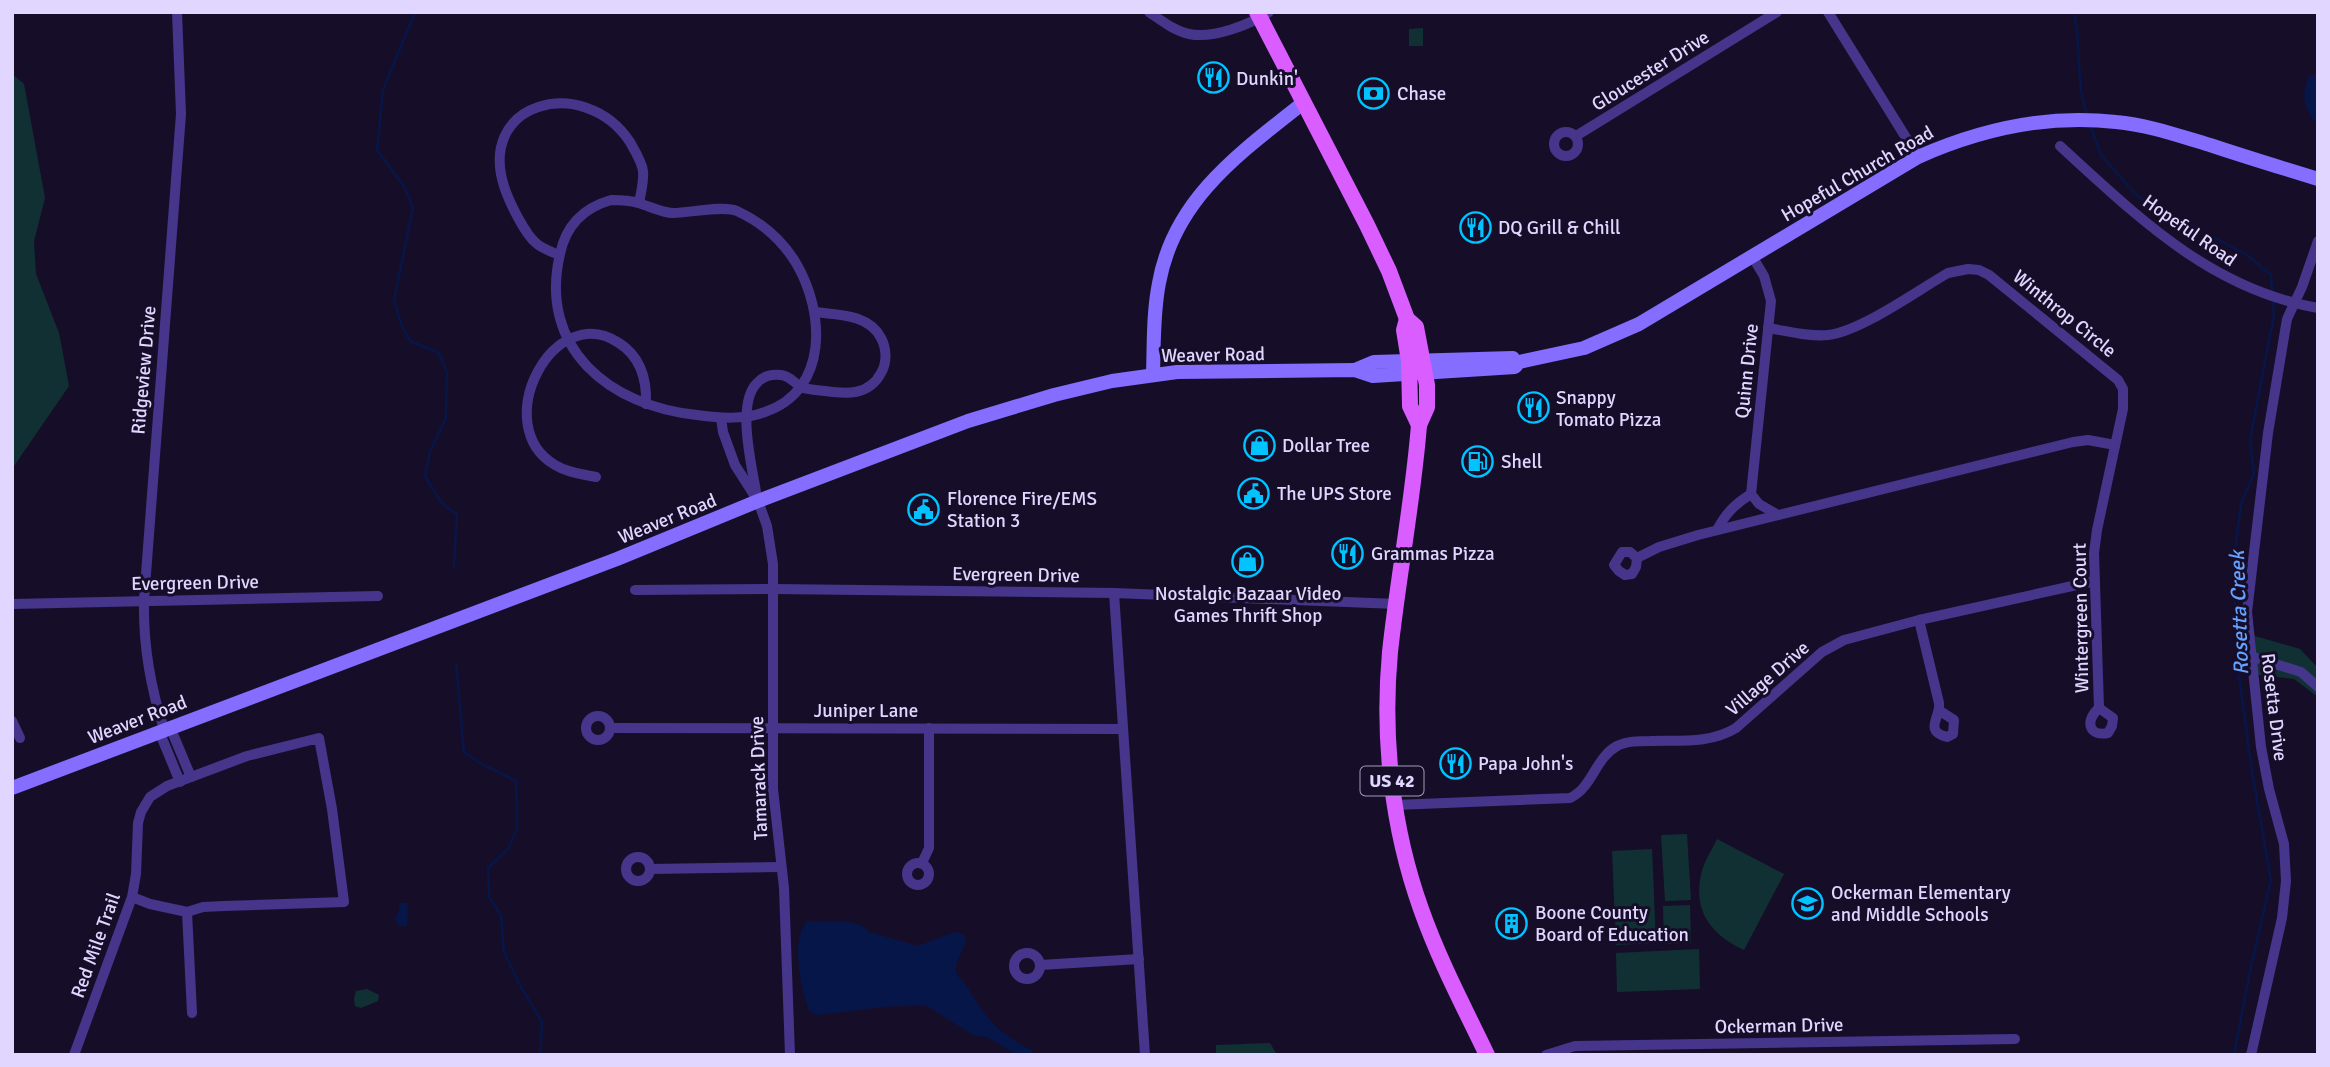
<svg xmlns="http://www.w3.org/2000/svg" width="2330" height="1067" font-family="Signika,sans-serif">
<rect width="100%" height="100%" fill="#160e29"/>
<g fill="#113033">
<polygon points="1423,28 1423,46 1409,46 1409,29"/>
<polygon points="12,74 24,84 45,198 34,241 36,274 59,333 69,386 14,466 12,484"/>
<polygon points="2248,634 2300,649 2318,668 2318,697 2294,679 2252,674"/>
<polygon points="1687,834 1691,900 1665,901 1661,835"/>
<path d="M1717 839 1784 874 1744 950C1712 935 1693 912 1701 875 1703 863 1712 850 1717 839Z"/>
<polygon points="1652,849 1656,943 1616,945 1612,851"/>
<polygon points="1690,905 1691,943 1664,944 1663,906"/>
<polygon points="1699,949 1700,989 1617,992 1616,953"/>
<polygon points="367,989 379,995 378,1001 361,1008 355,1006 354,999 356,991"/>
<polygon points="1270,1043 1277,1055 1216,1055 1216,1045"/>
</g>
<g fill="#071649">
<path d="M2318 72V125C2304 109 2301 97 2308 78Z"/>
<polygon points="399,903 408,903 407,926 399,926 395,919 399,911"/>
<path d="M807 921 849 922 861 925 869 932 918 946 955 932 963 934 966 940C964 949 955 961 956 971 957 978 965 982 968 988 989 1023 998 1032 1034 1052L1035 1055H1018L987 1037 975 1036 925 1005 882 1007 818 1015 809 1011C801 987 790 942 807 921Z"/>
</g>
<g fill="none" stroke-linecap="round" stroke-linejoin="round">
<g stroke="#071649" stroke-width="2.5">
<polyline points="415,12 383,90 377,150 404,186 413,208 394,300 402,326 410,341 439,353 447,373 446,418 430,452 425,476 441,502 457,515 454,567"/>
<path d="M2074 12C2082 46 2075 81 2087 114"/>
<polyline points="2091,127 2101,155 2137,196 2247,255 2271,275 2272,290"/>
<polyline points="456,664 464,752 480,763 516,781 517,829 508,849 488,868 489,897 501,915 504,952 521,987 542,1022 540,1055"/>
<polyline points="2234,1055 2250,971 2271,880 2252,772 2238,668 2233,567 2241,503 2254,474 2250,440 2274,315 2273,301"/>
</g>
<g stroke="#45368b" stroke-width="10">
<path d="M1149 12C1161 20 1174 31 1189 34 1213 39 1249 25 1269 12"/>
<polyline points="1828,12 1918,157"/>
<circle cx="1566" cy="144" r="12"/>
<polyline points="1576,136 1777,12"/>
<path d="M2060 146C2138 217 2210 289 2318 308"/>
<path d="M611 200C621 200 629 200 638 203 649 206 662 213 673 213 689 213 724 205 737 211 761 222 782 240 796 263 825 312 829 390 765 412 743 420 720 418 697 415 609 406 538 348 560 254 566 225 583 208 611 200Z"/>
<path d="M559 255C552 252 541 248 536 243 525 234 511 205 506 192 472 101 585 73 630 142 635 151 642 162 643 171 644 182 641 192 639 203"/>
<polyline points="1752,256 1764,276 1771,301 1751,494 1759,504 1778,515"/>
<path d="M1768 328C1788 331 1808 337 1828 335 1860 332 1918 290 1948 273L1968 269 1979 270 1989 275 2118 380 2123 389V409L2097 530 2094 553 2099 708C2085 720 2088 737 2108 733L2112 726 2113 718 2099 708"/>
<polyline points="721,418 723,432 735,465 758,501 767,526 773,564 773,789 784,888 790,1055"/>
<path d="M596 477C582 474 568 473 555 465 488 426 553 299 619 343 641 357 647 379 646 404"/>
<path d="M756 492C752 466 736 404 757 383 763 376 772 374 781 375 791 376 795 385 804 388 810 390 818 390 825 391 846 394 869 396 881 373 887 363 887 349 881 338 869 314 838 315 815 312"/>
<path d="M1717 530C1726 513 1735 504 1751 494"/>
<polyline points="1637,558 1636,567 1632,574 1625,575 1619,571 1614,565 1622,552 1630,552 1637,558 1659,547 1698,535 2073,442 2088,440 2115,445"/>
<polyline points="635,590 773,589 1114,593 1397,604"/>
<polyline points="1114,593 1145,1055"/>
<polyline points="12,604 378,596"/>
<path d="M1919 620 1939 703C1941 717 1923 731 1947 737L1953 734 1954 720 1940 711"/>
<polyline points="2250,656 2301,672 2318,687"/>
<circle cx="598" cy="728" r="12"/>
<polyline points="12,721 20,738"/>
<polyline points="170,727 191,777"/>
<polyline points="610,728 1123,729"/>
<path d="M164 729C150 686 143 646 144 600L181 114 177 12"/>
<polyline points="159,731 180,782"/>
<path d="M1395 805 1570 798C1593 787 1595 758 1617 746 1627 741 1639 741 1650 741 1679 740 1710 744 1736 728L1822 652 1844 640 1919 620 2095 581"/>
<circle cx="638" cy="869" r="12"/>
<circle cx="918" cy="874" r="11"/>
<polyline points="922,863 929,848 929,728"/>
<polyline points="650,869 781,867"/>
<polyline points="187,912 192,1013"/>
<circle cx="1027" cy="966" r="13"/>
<polyline points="1040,965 1139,959"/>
<polyline points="74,1055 132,897 136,874 138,823 141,812 150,797 167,786 247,756 319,738 332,809 344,902 224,906 203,907 187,912 150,904 132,897"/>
<polyline points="1546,1055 1575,1046 2015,1039"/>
<polyline points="2251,1055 2282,918 2286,881 2284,844 2269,789 2261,747 2247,612 2268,433 2287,319 2302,287 2318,241"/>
</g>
<g stroke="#856dff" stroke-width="14">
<polyline points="1355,370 1374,362 1513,358"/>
<path d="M1153 374C1154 344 1153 313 1159 283 1174 199 1240 153 1303 103"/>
<path d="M12 788 617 559 758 501 968 421 1054 395 1112 381 1177 372 1355 370 1373 376 1515 367 1519 362 1584 348 1639 324 1918 157C1981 129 2046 114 2116 122 2149 125 2179 136 2210 145 2246 157 2282 168 2318 179"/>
</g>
<g stroke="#d95dff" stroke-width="16">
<path d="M1257 12 1367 225 1389 271 1407 319 1416 327 1427 385V407L1419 425C1413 501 1398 577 1390 652 1382 738 1392 828 1421 909 1439 960 1464 1007 1487 1055"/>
<polyline points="1407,319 1404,330 1409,361 1410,406 1419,425"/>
</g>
</g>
<defs>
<symbol id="restaurant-ring" viewBox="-11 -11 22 22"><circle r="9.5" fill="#160e29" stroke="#02c3ff" stroke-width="1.5"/><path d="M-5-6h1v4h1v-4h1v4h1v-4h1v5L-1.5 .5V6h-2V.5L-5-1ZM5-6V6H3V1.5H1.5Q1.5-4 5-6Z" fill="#02c3ff"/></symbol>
<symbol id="bank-ring" viewBox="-11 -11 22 22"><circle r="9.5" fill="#160e29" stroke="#02c3ff" stroke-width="1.5"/><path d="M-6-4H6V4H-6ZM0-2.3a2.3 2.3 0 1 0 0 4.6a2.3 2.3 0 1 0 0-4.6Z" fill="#02c3ff"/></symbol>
<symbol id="shop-ring" viewBox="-11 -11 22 22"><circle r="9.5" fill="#160e29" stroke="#02c3ff" stroke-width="1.5"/><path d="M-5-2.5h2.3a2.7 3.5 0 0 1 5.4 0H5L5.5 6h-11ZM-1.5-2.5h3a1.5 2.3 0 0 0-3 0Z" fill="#02c3ff"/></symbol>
<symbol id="fuel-ring" viewBox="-11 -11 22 22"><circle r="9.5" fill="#160e29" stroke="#02c3ff" stroke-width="1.5"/><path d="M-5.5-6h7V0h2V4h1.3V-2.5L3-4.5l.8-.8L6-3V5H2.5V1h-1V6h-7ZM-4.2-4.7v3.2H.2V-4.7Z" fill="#02c3ff"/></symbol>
<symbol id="civic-ring" viewBox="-11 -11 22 22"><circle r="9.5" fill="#160e29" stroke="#02c3ff" stroke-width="1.5"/><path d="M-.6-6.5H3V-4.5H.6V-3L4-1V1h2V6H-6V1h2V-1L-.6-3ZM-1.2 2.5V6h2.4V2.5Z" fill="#02c3ff"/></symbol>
<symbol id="school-ring" viewBox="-11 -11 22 22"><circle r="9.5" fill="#160e29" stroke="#02c3ff" stroke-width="1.5"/><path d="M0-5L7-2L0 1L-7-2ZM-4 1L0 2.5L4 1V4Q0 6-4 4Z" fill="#02c3ff"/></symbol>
<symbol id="building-ring" viewBox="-11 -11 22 22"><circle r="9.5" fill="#160e29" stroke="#02c3ff" stroke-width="1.5"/><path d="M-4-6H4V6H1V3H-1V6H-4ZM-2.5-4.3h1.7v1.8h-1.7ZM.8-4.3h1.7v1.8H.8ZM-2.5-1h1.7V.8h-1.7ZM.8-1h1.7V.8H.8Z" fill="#02c3ff"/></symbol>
</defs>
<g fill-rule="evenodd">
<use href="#restaurant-ring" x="1196" y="60" width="35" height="35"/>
<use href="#bank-ring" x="1356" y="76" width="35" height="35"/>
<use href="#restaurant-ring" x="1458" y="210" width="35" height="35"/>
<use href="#restaurant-ring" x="1516" y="390" width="35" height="35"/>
<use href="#shop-ring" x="1242" y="428" width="35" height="35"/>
<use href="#fuel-ring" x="1460" y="444" width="35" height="35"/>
<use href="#civic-ring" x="1236" y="476" width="35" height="35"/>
<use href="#civic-ring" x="906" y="492" width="35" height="35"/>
<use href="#restaurant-ring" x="1330" y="536" width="35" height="35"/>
<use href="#shop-ring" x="1230" y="544" width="35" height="35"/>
<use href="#restaurant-ring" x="1438" y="746" width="35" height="35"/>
<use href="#school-ring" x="1790" y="886" width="35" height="35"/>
<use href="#building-ring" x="1494" y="906" width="35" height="35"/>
</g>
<g text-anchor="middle" stroke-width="6" stroke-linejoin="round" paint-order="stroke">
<rect fill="#160e29" stroke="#a39abf" stroke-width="2" x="1360.5" y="766.5" width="63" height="29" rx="5"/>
<g font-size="18" font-weight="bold" fill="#e0d6ff">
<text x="1392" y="787">US 42</text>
</g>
<g font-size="19" fill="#e0d6ff" stroke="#160e29">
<text transform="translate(1650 70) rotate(-32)" y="7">Gloucester Drive</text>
<text transform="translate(1857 173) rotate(-30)" y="7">Hopeful Church Road</text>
<text transform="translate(2190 230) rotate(35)" y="7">Hopeful Road</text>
<text transform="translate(2065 313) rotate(39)" y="7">Winthrop Circle</text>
<text transform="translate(1213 354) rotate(-1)" y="7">Weaver Road</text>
<text transform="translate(143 370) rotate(-85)" y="7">Ridgeview Drive</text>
<text transform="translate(1746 371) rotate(-84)" y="7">Quinn Drive</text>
<text transform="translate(667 518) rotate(-22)" y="7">Weaver Road</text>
<text transform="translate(1016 574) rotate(1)" y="7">Evergreen Drive</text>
<text transform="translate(195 582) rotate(-1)" y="7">Evergreen Drive</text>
<text transform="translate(2080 618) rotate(-91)" y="7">Wintergreen Court</text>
<text transform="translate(1767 678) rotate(-41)" y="7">Village Drive</text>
<text transform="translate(2275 707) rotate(83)" y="7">Rosetta Drive</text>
<text x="866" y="717">Juniper Lane</text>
<text transform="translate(137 719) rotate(-21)" y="7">Weaver Road</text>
<text transform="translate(758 778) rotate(-92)" y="7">Tamarack Drive</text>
<text transform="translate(95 945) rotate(-70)" y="7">Red Mile Trail</text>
<text transform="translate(1779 1025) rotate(-1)" y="7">Ockerman Drive</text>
</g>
<g font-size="19" fill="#e0d6ff" stroke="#160e29" text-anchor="start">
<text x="1236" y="85">Dunkin'</text>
<text x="1397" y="100">Chase</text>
<text x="1498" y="234">DQ Grill &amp; Chill</text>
<text x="1556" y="404">Snappy<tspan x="1556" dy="22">Tomato Pizza</tspan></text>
<text x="1282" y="452">Dollar Tree</text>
<text x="1501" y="468">Shell</text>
<text x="1277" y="500">The UPS Store</text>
<text x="947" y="505">Florence Fire/EMS<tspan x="947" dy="22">Station 3</tspan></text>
<text x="1371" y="560">Grammas Pizza</text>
<text x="1248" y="600" text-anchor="middle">Nostalgic Bazaar Video<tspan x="1248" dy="22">Games Thrift Shop</tspan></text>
<text x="1478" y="770">Papa John's</text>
<text x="1831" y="899">Ockerman Elementary<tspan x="1831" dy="22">and Middle Schools</tspan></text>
<text x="1535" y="919">Boone County<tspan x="1535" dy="22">Board of Education</tspan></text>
</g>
<g font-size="21" font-style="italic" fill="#64a2ff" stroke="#160e29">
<text transform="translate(2239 613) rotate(-92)" y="7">Rosetta Creek</text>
</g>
</g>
<rect width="2330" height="1067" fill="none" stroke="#e0d6ff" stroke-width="28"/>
</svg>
